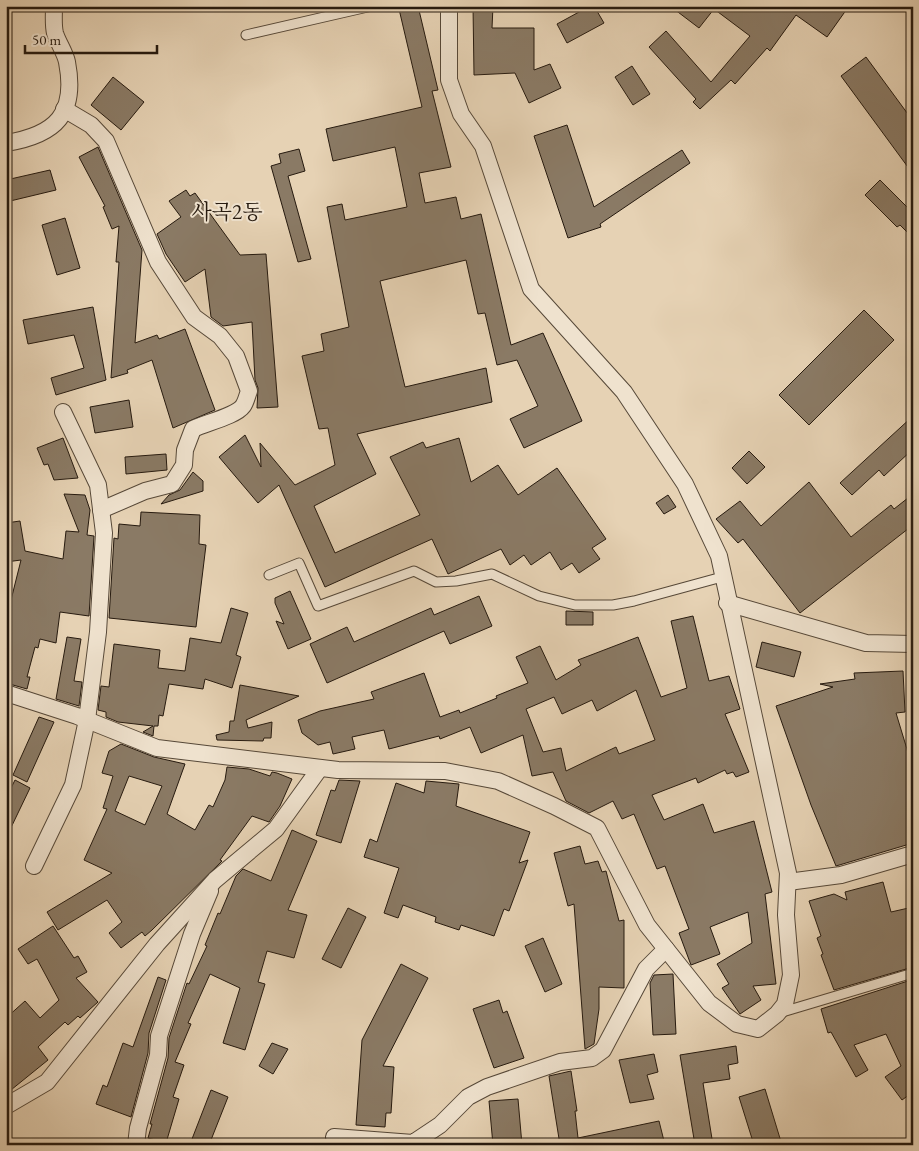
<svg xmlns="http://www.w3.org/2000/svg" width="919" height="1151" font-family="'EB Garamond','Noto Serif KR',serif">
<rect width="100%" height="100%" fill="#e6d2b4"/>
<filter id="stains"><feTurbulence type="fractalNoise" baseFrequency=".004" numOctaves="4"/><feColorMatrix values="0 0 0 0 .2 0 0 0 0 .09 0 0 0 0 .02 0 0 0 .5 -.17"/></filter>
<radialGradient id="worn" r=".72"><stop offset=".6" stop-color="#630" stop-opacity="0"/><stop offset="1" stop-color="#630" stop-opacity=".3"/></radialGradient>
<g fill="#8a7a65" stroke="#261a0f" fill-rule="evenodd">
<polygon points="411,6 418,6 438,90 432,91 451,167 419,173 425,203 456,197 461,219 481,214 511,345 543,333 582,421 524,448 510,419 538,406 517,360 497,365 485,313 478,314 466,260 380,281 405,387 486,368 492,402 357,434 376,474 314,506 335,553 420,515 390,457 423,442 426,448 459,438 471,482 498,465 518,495 557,468 606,539 592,548 600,559 579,573 572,563 561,570 550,552 531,565 524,555 510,565 501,549 448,574 432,539 325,587 279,485 258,503 219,457 245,435 261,467 260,443 295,485 335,465 328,428 319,429 302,356 324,351 321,334 349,327 327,207 342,204 345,220 407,207 395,147 333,161 326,129 422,107 399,9"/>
<polygon points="473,6 493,6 492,28 534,28 534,70 550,64 561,88 529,103 515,73 474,75"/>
<polygon points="590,6 594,6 604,23 567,43 557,24"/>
<polygon points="670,6 849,6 827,37 796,15 770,51 767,48 735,84 731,80 700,109 693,102 696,99 649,47 666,31 711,82 750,36 714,9 699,28"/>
<polygon points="866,57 913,121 913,174 841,76"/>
<polygon points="632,66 650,94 633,105 615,77"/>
<polygon points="113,77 144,102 121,130 91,105"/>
<polygon points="567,125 594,207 682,150 690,163 600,224 601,227 568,238 534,136"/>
<polygon points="98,147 142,250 135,343 157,335 159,339 185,329 215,410 173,428 152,360 127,370 128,373 111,378 119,262 116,262 119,226 112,229 103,207 105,206 79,157"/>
<polygon points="299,149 305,171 288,176 311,259 298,262 271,166 281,163 279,154"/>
<polygon points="50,170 56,190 6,202 6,180"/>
<polygon points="880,180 913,213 913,238 900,225 897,227 865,195"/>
<polygon points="186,190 190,196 195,193 240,255 266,254 278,407 257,408 258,388 255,380 252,322 223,326 211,317 205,269 185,282 166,254 157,234 181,217 169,201"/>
<polygon points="65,218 80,268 57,275 42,225"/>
<polygon points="93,307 106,380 56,395 51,378 84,368 74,335 28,344 23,320"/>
<polygon points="864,310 894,340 809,425 779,395"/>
<polygon points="129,400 133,427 95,433 90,407"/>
<polygon points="913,416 913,449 884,476 879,470 852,495 840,483"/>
<polygon points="63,438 78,478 54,480 48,464 44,465 37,448"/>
<polygon points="749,451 765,467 747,484 732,468"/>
<polygon points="166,454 167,470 126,474 125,457"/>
<polygon points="193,472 203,481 203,491 161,504 169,495 180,490"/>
<polygon points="809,482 851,537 891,505 894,509 913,494 913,525 800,613 743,539 738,543 716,519 740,501 761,526"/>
<polygon points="64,494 85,495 90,510 87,535 94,536 89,616 60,612 56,643 40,639 38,648 35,647 27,677 30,677 27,689 6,683 6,620 21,560 6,562 6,523 20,521 25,551 63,559 66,531 79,532"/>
<polygon points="668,495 676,507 664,514 656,503"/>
<polygon points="141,512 200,515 199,544 206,545 196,627 109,618 114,538 118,539 119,524 140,526"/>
<polygon points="290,591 311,639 288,649 276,621 284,624 275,603 275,598"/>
<polygon points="479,596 492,626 450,644 444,631 327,683 310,644 347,627 354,642 431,608 434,615"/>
<polygon points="231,608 248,613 236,655 241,657 232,688 205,679 203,689 169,684 163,716 159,715 158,726 154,726 153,736 143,732 153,726 118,722 106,717 106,712 98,710 101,686 109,687 114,644 160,650 158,668 185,671 190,638 221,643"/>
<polygon points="566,611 593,612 593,625 566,625"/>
<path d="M693 616 709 681 729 676 740 709 725 714 749 772 736 777 733 772 727 774 725 770 698 783 696 778 652 795 664 820 703 804 714 833 754 821 772 892 765 894 776 984 753 986 761 1000 740 1014 722 988 729 984 717 964 752 943 748 912 710 927 720 954 691 965 679 933 689 929 665 866 657 869 634 814 622 819 613 801 589 813 566 801 553 772 532 776 523 735 481 753 470 727 440 739 439 736 389 749 384 730 352 737 355 749 333 754 330 742 318 745 302 733 298 720 320 711 374 699 371 692 424 673 440 717 459 710 460 713 497 698 496 696 528 683 516 657 540 646 556 680 581 665 578 660 638 637 661 697 687 688 671 621ZM636 690 655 740 619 754 616 747 566 771 561 748 543 752 526 709 554 697 562 714 592 700 597 711Z"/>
<polygon points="67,637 81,639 74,681 82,682 79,706 56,699"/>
<polygon points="762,642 801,652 794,677 756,667"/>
<polygon points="903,671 905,712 896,713 913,769 913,843 836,866 811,805 776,706 833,687 820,684 855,679 854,673"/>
<polygon points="240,685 299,696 246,720 248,728 272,722 271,738 264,738 263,741 217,740 216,735 229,732 230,721 234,721"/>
<polygon points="39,717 54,722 27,782 13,775"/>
<path d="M121 744 154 757 185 764 167 814 195 830 209 805 213 807 225 780 227 767 249 769 270 776 272 772 277 773 292 779 280 806 269 822 252 816 220 860 222 861 152 930 145 936 142 932 121 948 109 933 122 922 107 900 58 930 47 912 112 873 84 860 107 809 103 808 113 776 102 773 109 751ZM129 776 162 786 145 825 115 811Z"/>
<polygon points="15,780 30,788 6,838 6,798"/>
<polygon points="339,780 360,781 341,843 316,835 331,790 335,791"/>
<polygon points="426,781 459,784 456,806 530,832 519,863 528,860 509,911 504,909 494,936 461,925 459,930 435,922 436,917 403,905 398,918 384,913 399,868 364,857 370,839 377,842 396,783 424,793"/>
<polygon points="292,830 317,841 288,910 307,915 294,958 267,951 258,982 265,984 245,1050 223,1043 240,988 210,974 188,1023 191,1024 175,1062 184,1065 173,1097 179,1099 166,1143 148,1138 152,1124 150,1124 168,1058 169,1038 187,983 189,984 207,946 205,945 218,913 220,914 236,876 243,869 271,881"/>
<polygon points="580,846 585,864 598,861 602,872 606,871 619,921 624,920 624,988 599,987 599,1009 594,1044 585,1049 574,904 568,906 554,853"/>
<polygon points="883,882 891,912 913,907 913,967 834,990 821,955 823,954 817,938 821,936 809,901 834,894 847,900 845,892"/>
<polygon points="348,908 366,917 341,968 322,959"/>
<polygon points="53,926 74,958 78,956 87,972 76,978 98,1002 80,1018 78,1016 68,1025 65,1022 38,1047 48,1060 6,1094 6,1018 25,1001 40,1018 59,1000 37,959 28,964 18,949"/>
<polygon points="543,938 562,984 545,992 525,946"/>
<polygon points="401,964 428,978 383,1066 394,1067 391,1113 386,1113 385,1127 356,1125 362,1040"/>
<polygon points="673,974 676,1034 653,1035 650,983 654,975"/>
<polygon points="158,977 166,980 149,1033 148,1053 131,1117 96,1104 103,1085 107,1087 123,1043 133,1047"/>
<polygon points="908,981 913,996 913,1014 911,1015 913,1020 913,1092 902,1100 885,1077 901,1066 886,1034 854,1045 868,1070 856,1077 831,1032 828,1033 821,1009"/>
<polygon points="499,1000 503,1013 507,1011 524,1058 494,1068 473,1009"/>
<polygon points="272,1043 288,1049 273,1074 259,1066"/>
<polygon points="736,1046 738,1063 728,1065 730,1079 703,1083 713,1145 695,1145 680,1055"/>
<polygon points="654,1054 658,1072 647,1075 654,1099 630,1103 619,1060"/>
<polygon points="571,1071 577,1111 575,1111 578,1138 659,1121 665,1145 560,1145 549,1076"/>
<polygon points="765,1089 782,1145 754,1145 739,1097"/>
<polygon points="211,1090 228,1097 209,1145 205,1145 192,1139"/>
<polygon points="518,1099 522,1145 493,1145 489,1101"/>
</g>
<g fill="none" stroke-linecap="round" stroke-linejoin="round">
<defs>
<g id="service">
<polyline points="246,35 372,6"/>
<polyline points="269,575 299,563 318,606 414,571 436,582 456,581 492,574 539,596 575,605 613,605 634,601 722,577"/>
<polyline points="779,1013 913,973"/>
</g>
<g id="minor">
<path d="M64 109 91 125 106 141 158 262 194 317 220 336 236 356 249 391C247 396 246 402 243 406 236 416 205 423 193 429L185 450 184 465 172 484 145 491 101 510"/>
<path d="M6 143C56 135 77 114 67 62 65 52 58 43 55 33 53 25 54 15 54 6"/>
<polyline points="727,603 866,643 913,644"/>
<polyline points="6,693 77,716 157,748 338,770 445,771 498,781 554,806 597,828 647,925 709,1003 737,1024 758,1029 777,1014 785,1004 791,975 786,915 788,873 719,556 685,484 624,392 531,289 483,146 461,114 449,80 449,6"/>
<polyline points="34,866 73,785 87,720 98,632 104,533 98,485 63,412"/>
<polyline points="788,882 841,875 913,854"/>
<polyline points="6,1106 47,1082 157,944 215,880 276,829 320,768"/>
<polyline points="334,1137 413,1143 440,1125 468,1097 487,1087 560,1062 592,1058 603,1050 646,969 666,949"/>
<polyline points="136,1145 138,1128 158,1055 159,1036 192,934 210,891"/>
</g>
</defs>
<use href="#service" stroke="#564838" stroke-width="11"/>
<use href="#minor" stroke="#564838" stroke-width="18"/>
<use href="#service" stroke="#efe2ce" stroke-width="9"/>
<use href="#minor" stroke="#efe2ce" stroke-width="16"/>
</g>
<g text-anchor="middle" stroke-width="4" stroke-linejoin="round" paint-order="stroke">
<g font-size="21" fill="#261a0f" stroke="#efe2ce">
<text x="227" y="219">사곡2동</text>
</g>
</g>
<rect width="919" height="1151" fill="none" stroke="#e6d2b4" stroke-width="25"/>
<rect x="8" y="8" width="904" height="1136" fill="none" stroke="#261a0f" stroke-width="2.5"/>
<rect x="12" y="12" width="894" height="1126" fill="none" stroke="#261a0f"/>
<path d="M25 45v8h132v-8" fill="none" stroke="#261a0f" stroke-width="2.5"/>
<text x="32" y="45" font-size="15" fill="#261a0f" stroke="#efe2ce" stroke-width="4" paint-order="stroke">50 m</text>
<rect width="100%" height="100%" filter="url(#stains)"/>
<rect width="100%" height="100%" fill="url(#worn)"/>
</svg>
